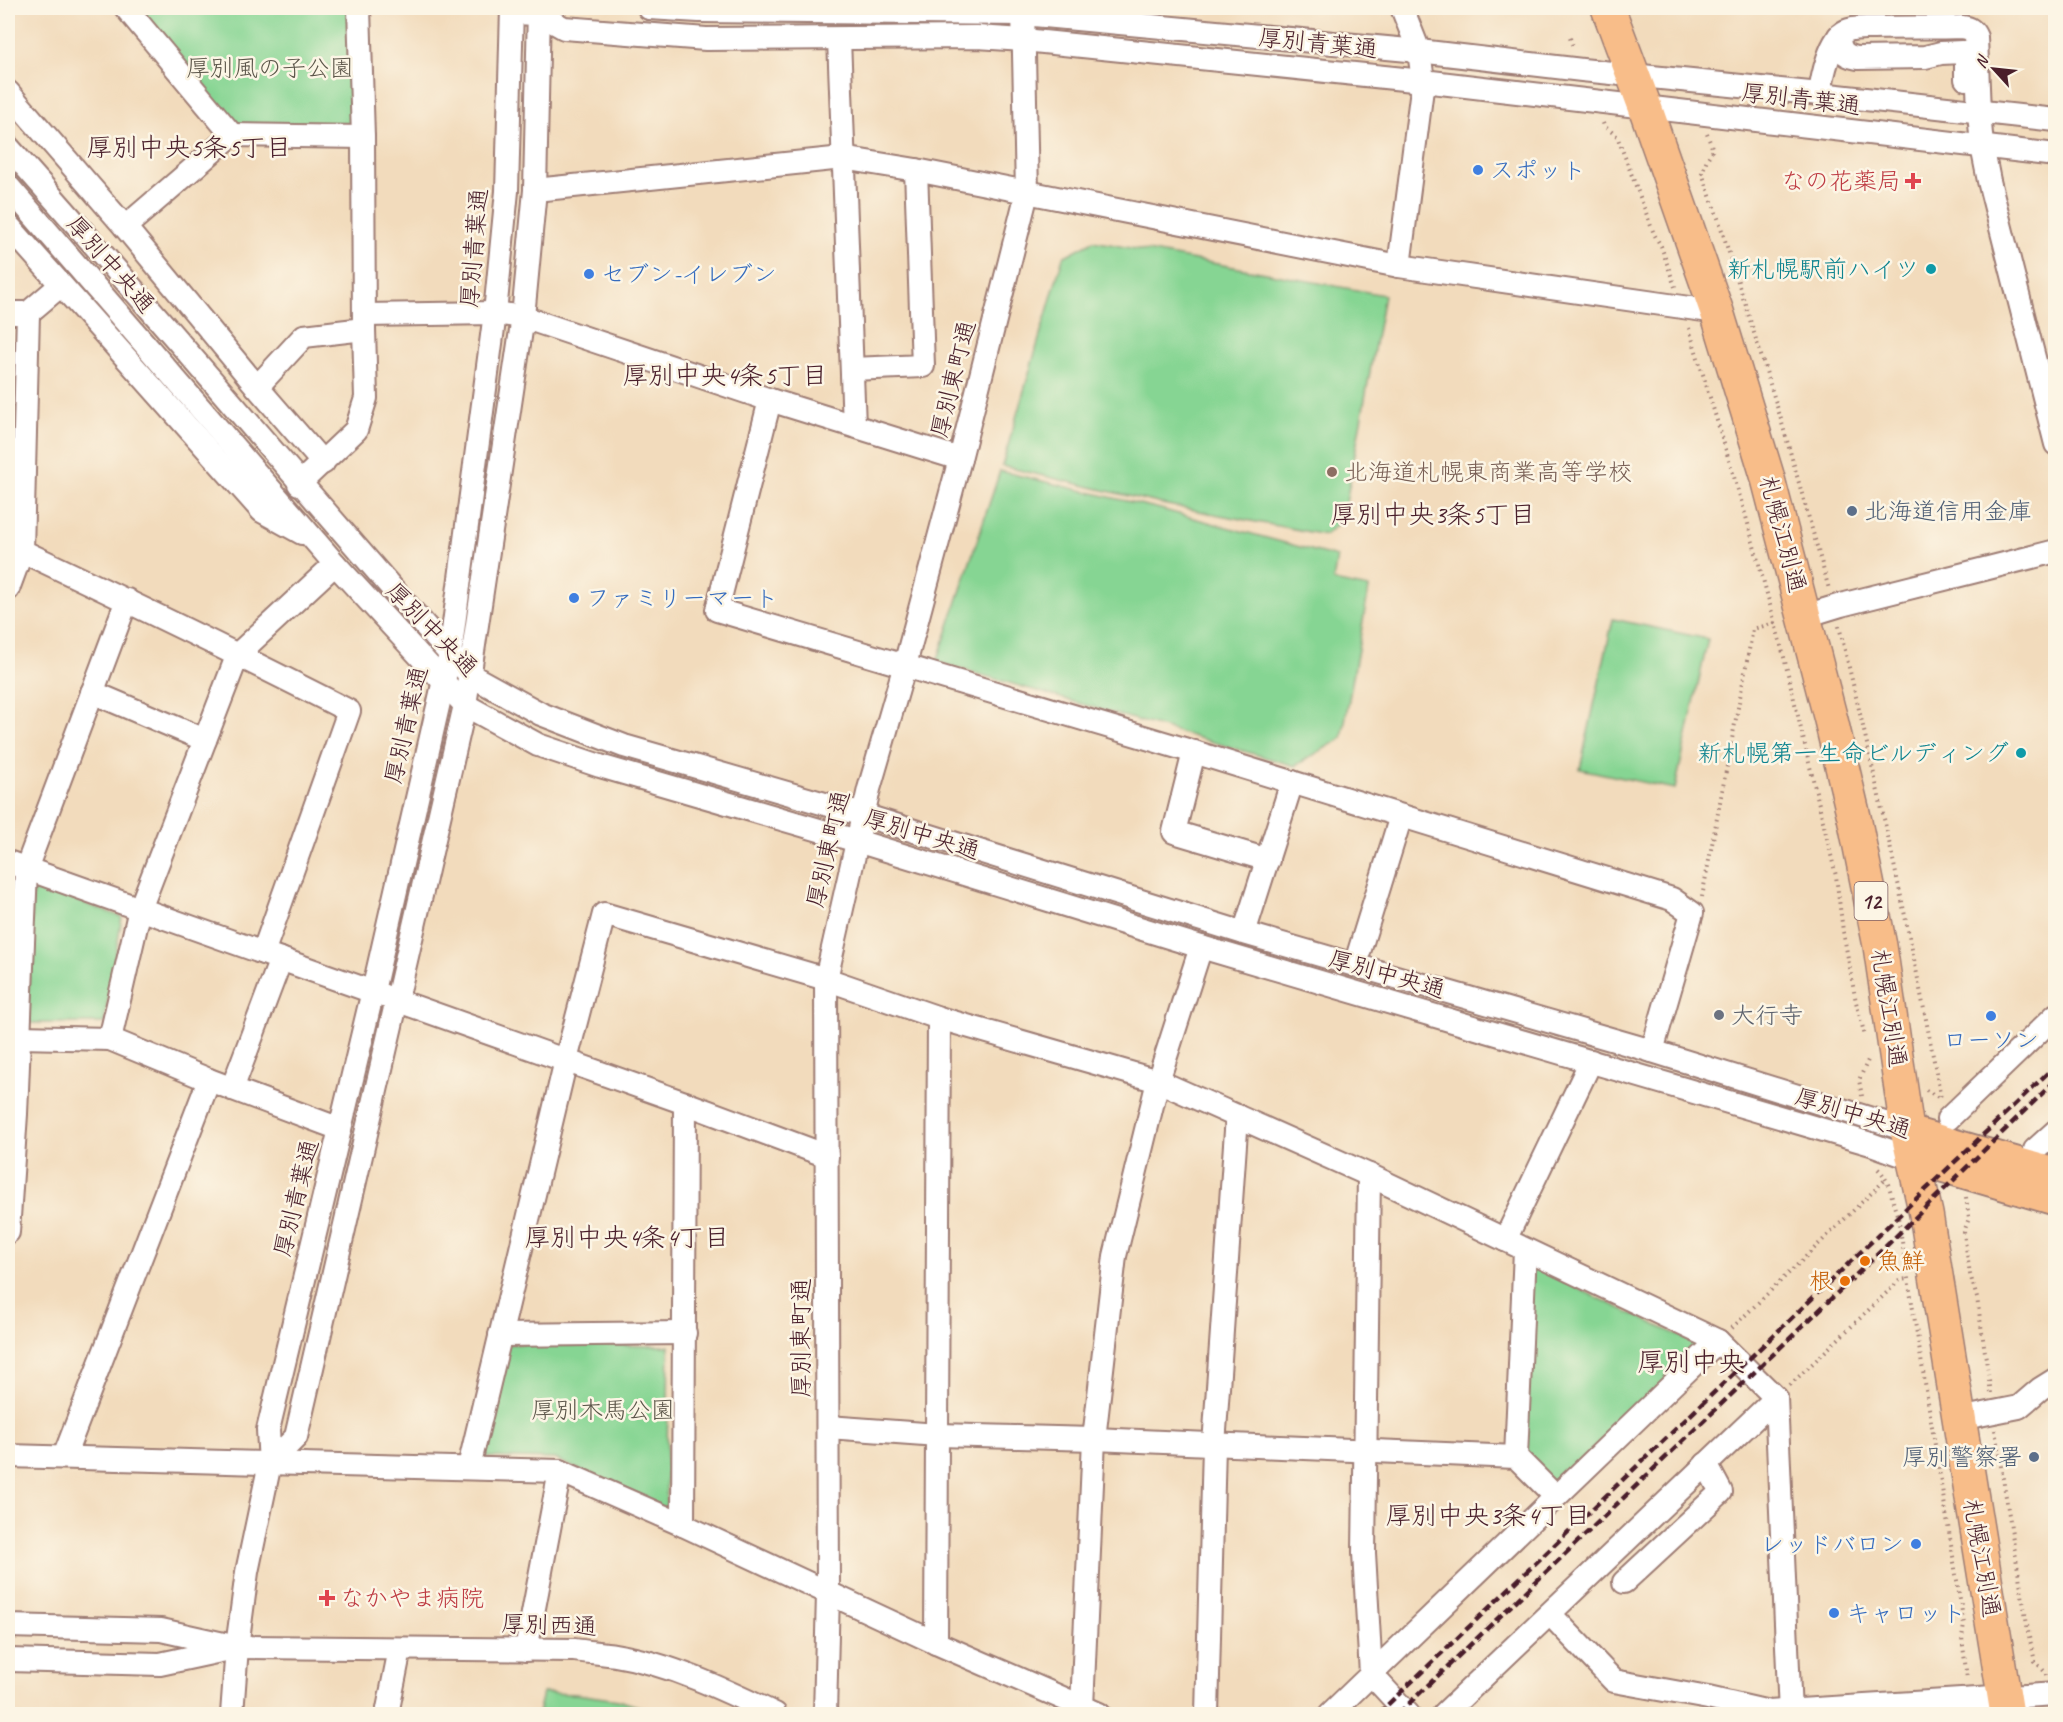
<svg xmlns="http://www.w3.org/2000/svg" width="2063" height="1722" font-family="Caveat,'Klee One',sans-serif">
<rect width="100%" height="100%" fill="#fcf5e5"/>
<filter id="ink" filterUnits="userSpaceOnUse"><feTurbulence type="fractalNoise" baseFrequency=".0167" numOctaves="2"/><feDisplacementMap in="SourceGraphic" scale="12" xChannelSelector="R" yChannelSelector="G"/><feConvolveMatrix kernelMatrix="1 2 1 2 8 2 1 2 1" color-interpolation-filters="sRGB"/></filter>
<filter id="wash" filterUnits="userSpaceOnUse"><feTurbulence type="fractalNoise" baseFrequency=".008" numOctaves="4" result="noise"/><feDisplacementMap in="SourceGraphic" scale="24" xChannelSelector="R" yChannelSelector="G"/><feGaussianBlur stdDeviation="1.35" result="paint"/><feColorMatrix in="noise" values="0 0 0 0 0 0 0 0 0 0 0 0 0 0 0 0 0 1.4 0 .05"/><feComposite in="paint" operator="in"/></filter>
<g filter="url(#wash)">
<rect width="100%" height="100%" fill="#f2dbbc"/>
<g fill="#86d593" stroke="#687a5f" stroke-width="1.5">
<polygon points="134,8 353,8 353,126 235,129"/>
<polygon points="1093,241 1384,295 1343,519 1325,535 1162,504 1002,466 1063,257"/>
<polygon points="1000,471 1160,509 1337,557 1333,581 1369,588 1342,738 1295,766 937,662"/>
<polygon points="1613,619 1708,639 1675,789 1580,769"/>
<polygon points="33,885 122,917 104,1023 27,1023"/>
<polygon points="1528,1265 1701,1346 1554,1486 1524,1457"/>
<polygon points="505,1344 669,1346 666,1509 555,1459 483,1457"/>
<polygon points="543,1693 576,1694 618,1700 663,1714 538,1714"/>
</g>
</g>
<g filter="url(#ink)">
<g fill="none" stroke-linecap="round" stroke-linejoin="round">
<defs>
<g id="minor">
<polyline points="126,8 232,135"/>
<polyline points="649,8 699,11 1023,14 1419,51 1582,70 1820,94 2056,120"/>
<polyline points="512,13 539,14 564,28 706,39 977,37 1024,40 1423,81 2056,155"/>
<path d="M1839 36C1839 50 1844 56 1857 58L1925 57 1941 53 1962 52 1966 56V79"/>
<polyline points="839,39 854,426"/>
<polyline points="8,92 125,227 257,387 323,463"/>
<path d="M1820 94C1822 78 1830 38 1846 31 1854 27 1865 28 1873 28 1903 27 1933 28 1962 27 1970 28 1973 30 1976 37L1979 112 1982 146 1989 181 2056 444"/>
<path d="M8 147C157 314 301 486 450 654L470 675 541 714 624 746 863 815 1244 933 1652 1051 1907 1130"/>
<polyline points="8,186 335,564 465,705 538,745 600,766 857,841 1201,947 1871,1144 1913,1159"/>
<polyline points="535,190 843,158 916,170 1399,266 1717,312"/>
<polyline points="8,225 262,511 302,533"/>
<polyline points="125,227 232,135 363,137"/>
<polyline points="1399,266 1423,81 1419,51 1402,8"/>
<polyline points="8,313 28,313 61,285"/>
<polyline points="364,315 495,313 523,317 770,400 960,459"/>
<polyline points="852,369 923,366 916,170"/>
<polyline points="257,387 304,336 364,329"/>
<polyline points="770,400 717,610 1194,752 1672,899 1692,913 1652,1051"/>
<polyline points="299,484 356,430 366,398 364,329 363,137 359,8"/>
<path d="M8 551H22C132 603 241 656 349 711L263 953"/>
<polyline points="8,589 22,551 28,313"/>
<polyline points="1805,616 1841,605 2056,551"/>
<polyline points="92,692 205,740"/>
<polyline points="1194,752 1174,832 1268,860"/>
<polyline points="8,862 685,1103 827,1156"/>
<polyline points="1244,933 1292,782"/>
<polyline points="1355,965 1401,816"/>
<polyline points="19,1037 110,1039 209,1080 340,1129"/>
<polyline points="110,1039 140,909 238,654 335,564"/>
<polyline points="232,1089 281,959"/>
<polyline points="1948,1119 2056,1015"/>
<polyline points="2035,1150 2056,1131"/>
<polyline points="1369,1175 1364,1553 1371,1674 1408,1714"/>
<polyline points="8,1232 16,1114 26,869 127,600"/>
<polyline points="1505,1240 1591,1061"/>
<polyline points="500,1335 685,1333"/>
<polyline points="1959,1419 2019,1407 2040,1389 2056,1379"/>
<polyline points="828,1427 938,1435 1094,1439 1516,1457 1555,1496"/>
<polyline points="8,1456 560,1471 683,1525 936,1643 1099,1714"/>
<polyline points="64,1457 209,1080"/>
<polyline points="1516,1457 1525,1250"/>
<polyline points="270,1463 296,1437 465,705 523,317 535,190 539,8"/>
<polyline points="469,1467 566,1060 604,914 826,979 939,1018 1158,1081 1369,1175 1718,1341 1776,1398 1790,1714"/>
<polyline points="683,1525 685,1103"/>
<polyline points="1624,1582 1721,1492 1706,1464"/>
<polyline points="1550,1614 1614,1681 1708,1698 1769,1712 2056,1694"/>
<path d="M8 1626 161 1630 237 1647 574 1650C588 1652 602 1653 615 1655 671 1664 725 1690 775 1714"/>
<polyline points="936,1643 939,1018"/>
<polyline points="526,1650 560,1471"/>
<polyline points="8,1660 160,1664 230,1649"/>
<polyline points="1082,1707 1094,1439 1115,1256 1158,1081 1201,947"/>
<polyline points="232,1714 237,1647 247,1572 270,1463 268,1430 373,991 450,654 495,313 507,191 512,8"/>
<polyline points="387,1714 400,1649"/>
<polyline points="825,1714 828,1593 826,979 869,789 905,665 960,459 1027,193 1023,8"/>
<polyline points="1207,1714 1214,1445 1237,1116"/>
<polyline points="1330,1714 1718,1341"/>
<polyline points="1444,1714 1776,1398"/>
</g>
<g id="major">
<polyline points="1907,1130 2056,1173"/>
<polyline points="1913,1159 2056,1201"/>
</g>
<polyline id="highway" points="1608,8 1645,107 1717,312 1767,475 1831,720 1854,817 1880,946 1907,1130 1926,1214 2007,1714"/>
</defs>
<use href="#minor" stroke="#9e7d74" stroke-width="26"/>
<use href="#major" stroke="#9e7d74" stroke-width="32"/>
<use href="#highway" stroke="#9e7d74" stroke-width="36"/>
<g stroke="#9e7d74" stroke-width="4" stroke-dasharray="1.5 4.5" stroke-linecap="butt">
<polyline points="1570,38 1574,49"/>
<polyline points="1603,123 1604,126 1617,136 1654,234 1661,246 1675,287"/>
<polyline points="1707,134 1713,150 1707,159 1702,173 1719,221 1780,416 1829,589"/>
<polyline points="1689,328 1747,520 1783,653 1836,876 1843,931 1856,1002 1865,1036"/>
<path d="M1839 626C1877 782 1912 940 1941 1099"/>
<polyline points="1702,897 1753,629 1775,623"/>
<polyline points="1926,1090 1940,1098"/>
<polyline points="1862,1096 1859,1080 1869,1058"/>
<path d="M1878 1169C1892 1182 1891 1201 1898 1217L1964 1624 1962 1637 1967 1679"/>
<polyline points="1966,1197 1969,1218 1964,1232 1965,1241 1970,1274 1977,1298 1991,1393"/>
<polyline points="1732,1328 1887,1178"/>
<polyline points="1790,1385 1900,1280 1908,1279"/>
<polyline points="1995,1430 2029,1637 2035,1661 2045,1672 2046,1676"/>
</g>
<use href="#minor" stroke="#fff" stroke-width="22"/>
<use href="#major" stroke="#f8bd89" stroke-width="28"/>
<use href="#highway" stroke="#f8bd89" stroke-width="33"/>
<g stroke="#4a1f2b" stroke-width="4.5" stroke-dasharray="9 4.5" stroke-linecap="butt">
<polyline points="1378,1714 2056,1065"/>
<polyline points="1398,1714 1882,1250 2056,1080"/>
</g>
</g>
</g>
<g fill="#3f7fe0" stroke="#fcf5e5" stroke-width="2">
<circle cx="1478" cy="170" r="6"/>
<circle cx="589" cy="274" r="6"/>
<circle cx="574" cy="598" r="6"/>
<circle cx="1991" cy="1016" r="6"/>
<circle cx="1916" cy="1544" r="6"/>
<circle cx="1834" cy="1613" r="6"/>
</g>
<g fill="#e0444e" stroke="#fcf5e5" stroke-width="2">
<path d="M1910 172h6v6h6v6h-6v6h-6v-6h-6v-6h6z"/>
<path d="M324 1589h6v6h6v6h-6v6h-6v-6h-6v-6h6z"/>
</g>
<g fill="#0f9aa8" stroke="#fcf5e5" stroke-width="2">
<circle cx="1931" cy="269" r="6"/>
<circle cx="2021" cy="753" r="6"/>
</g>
<circle fill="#8d6e63" stroke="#fcf5e5" stroke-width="2" cx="1332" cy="472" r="6"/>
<g fill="#5c6f8a" stroke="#fcf5e5" stroke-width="2">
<circle cx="1852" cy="511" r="6"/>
<circle cx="2034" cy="1457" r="6"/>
</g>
<circle fill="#6b7280" stroke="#fcf5e5" stroke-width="2" cx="1719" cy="1015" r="6"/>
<g fill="#e8710a" stroke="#fcf5e5" stroke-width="2">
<circle cx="1865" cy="1261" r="6"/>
<circle cx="1845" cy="1281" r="6"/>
</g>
<g text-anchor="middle" stroke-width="5" stroke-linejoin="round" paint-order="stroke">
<rect fill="#fcf5e5" stroke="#7f5f63" stroke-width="1.5" x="1854.5" y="882" width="33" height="38" rx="4.5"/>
<g font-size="22" font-weight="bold" fill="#4a1f2b">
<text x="1871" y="909">12</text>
</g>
<g font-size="24" fill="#4a1f2b" stroke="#fcf5e5">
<text transform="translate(1318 43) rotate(6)" y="8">厚別青葉通</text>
<text transform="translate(1801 99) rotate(7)" y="8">厚別青葉通</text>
<text transform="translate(474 248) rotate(-85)" y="8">厚別青葉通</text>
<text transform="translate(111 264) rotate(49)" y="8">厚別中央通</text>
<text transform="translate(953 379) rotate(-76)" y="8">厚別東町通</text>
<text transform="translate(1783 534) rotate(75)" y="8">札幌江別通</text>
<text transform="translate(432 629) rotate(46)" y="8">厚別中央通</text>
<text transform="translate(406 725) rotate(-77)" y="8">厚別青葉通</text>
<text transform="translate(922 834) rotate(17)" y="8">厚別中央通</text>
<text transform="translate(828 849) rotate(-77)" y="8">厚別東町通</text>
<text transform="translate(1387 974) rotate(16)" y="8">厚別中央通</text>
<text transform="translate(1889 1008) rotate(81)" y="8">札幌江別通</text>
<text transform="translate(1853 1113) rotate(17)" y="8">厚別中央通</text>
<text transform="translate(296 1198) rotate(-76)" y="8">厚別青葉通</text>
<text transform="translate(801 1338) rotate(-90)" y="8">厚別東町通</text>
<text transform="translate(1982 1558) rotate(80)" y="8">札幌江別通</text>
<text transform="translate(549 1625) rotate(2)" y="8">厚別西通</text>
</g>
<g font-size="24" fill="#5c564a" stroke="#fcf5e5">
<text x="270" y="76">厚別風の子公園</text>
<text x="603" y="1418">厚別木馬公園</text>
</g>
<g font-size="24" fill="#366cbe" stroke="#fcf5e5" text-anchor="start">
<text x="1490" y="178">スポット</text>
<text x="601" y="282">セブン-イレブン</text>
<text x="586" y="606">ファミリーマート</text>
<text x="1991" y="1048" text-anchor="middle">ローソン</text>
<text x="1904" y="1552" text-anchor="end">レッドバロン</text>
<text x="1846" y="1621">キャロット</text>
</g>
<g font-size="24" fill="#be3a42" stroke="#fcf5e5" text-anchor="end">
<text x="1901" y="189">なの花薬局</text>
<text x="340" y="1606" text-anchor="start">なかやま病院</text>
</g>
<g font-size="24" fill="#0d838f" stroke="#fcf5e5" text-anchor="end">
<text x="1919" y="277">新札幌駅前ハイツ</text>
<text x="2009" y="761">新札幌第一生命ビルディング</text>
</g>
<g font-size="24" fill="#785e54" stroke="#fcf5e5" text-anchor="start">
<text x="1344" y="480">北海道札幌東商業高等学校</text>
</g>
<g font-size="24" fill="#4e5e75" stroke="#fcf5e5" text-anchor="start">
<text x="1864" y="519">北海道信用金庫</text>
<text x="2022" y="1465" text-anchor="end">厚別警察署</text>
</g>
<g font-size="24" fill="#5b616d" stroke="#fcf5e5" text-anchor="start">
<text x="1731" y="1023">大行寺</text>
</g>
<g font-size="24" fill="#c56008" stroke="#fcf5e5" text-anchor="start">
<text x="1877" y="1269">魚鮮</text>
<text x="1833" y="1289" text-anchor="end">根</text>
</g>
<g font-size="26" fill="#4a1f2b" stroke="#fcf5e5">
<text x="189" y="156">厚別中央5条5丁目</text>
<text x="725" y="384">厚別中央4条5丁目</text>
<text x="1433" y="523">厚別中央3条5丁目</text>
<text x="627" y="1246">厚別中央4条4丁目</text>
<text x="1488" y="1524">厚別中央3条4丁目</text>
</g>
<g font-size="27" fill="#4a1f2b" stroke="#fcf5e5">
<text x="1691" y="1371">厚別中央</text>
</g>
</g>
<rect width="2063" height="1722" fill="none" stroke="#fcf5e5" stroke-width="30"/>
<g transform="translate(1994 69) rotate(297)" stroke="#fcf5e5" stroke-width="4.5" paint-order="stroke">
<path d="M0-4.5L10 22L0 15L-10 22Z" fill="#4a1f2b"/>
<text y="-9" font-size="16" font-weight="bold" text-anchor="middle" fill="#4a1f2b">N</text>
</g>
</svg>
